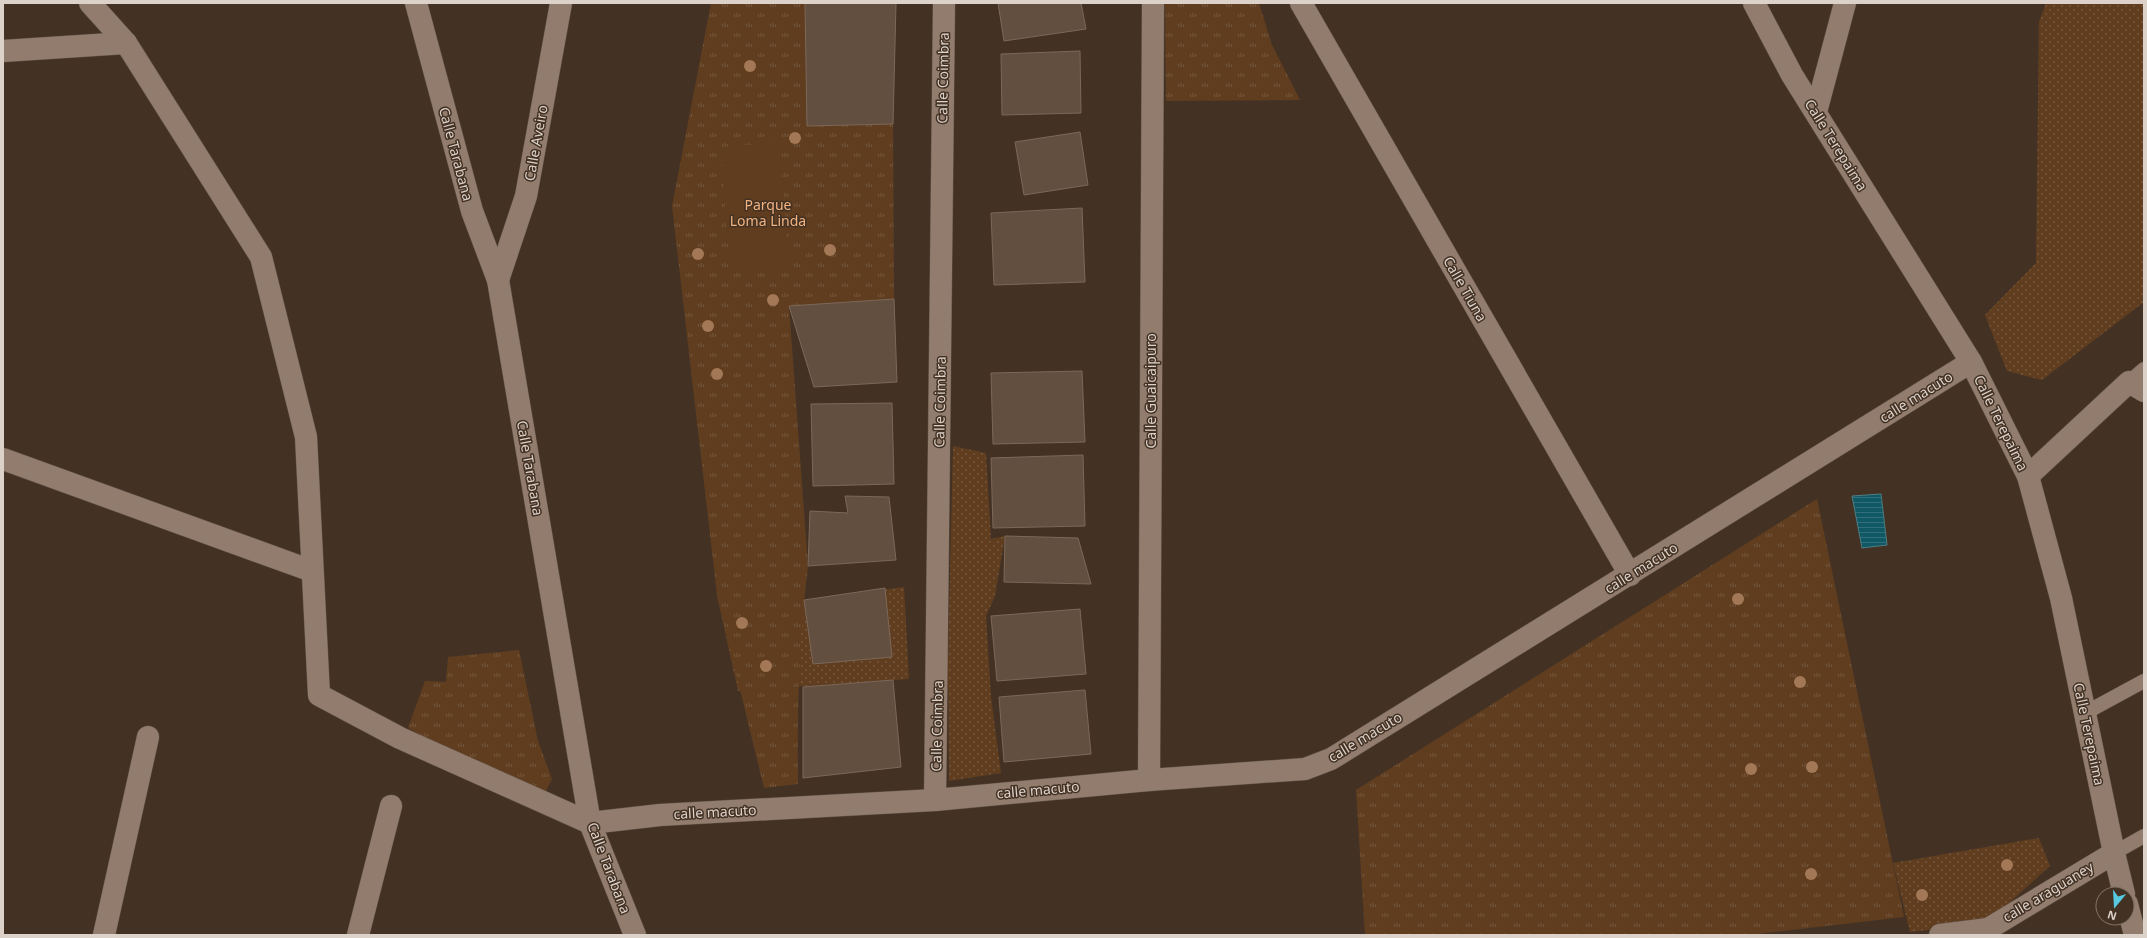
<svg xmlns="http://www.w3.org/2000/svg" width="2147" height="938" font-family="'Noto Sans',sans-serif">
<defs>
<pattern id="grass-dots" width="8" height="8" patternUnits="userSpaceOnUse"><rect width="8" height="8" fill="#603d1f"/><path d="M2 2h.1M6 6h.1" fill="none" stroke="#76583e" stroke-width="1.8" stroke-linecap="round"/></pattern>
<pattern id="park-tufts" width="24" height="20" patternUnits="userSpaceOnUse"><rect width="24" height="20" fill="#603d1f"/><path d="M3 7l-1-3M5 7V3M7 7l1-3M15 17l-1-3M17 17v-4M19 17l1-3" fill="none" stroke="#76583e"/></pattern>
<pattern id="water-rules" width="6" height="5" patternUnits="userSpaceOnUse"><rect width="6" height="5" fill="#115865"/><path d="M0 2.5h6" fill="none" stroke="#336f7a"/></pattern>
</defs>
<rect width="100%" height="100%" fill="#433224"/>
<g fill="url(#grass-dots)">
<polygon points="2046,3 2144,3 2144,302 2042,380 2007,371 1985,315 2036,263 2039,22"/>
<polygon points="953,446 986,453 991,539 1005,536 995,596 986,616 991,697 1001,773 949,781 948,663"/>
<polygon points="904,587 909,679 738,691 717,595 804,600"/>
<polygon points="2039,838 2050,866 1987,923 1910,932 1893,863"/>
</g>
<g fill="url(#park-tufts)">
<path d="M711 3H805L807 126 893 124 894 299 789 306 808 566C799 638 797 711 798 784L764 788 717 595 672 206Z"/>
<polygon points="1165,3 1259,3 1272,45 1300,100 1166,101"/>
<polygon points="1817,499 1904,917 1748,935 1365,935 1356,790"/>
<polygon points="519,650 538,741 552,779 543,797 439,746 408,728 425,681 446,682 448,657"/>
</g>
<polygon fill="#603d1f" points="780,143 789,268 730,273 721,147"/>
<polygon fill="url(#water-rules)" stroke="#4e7d83" points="1881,494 1887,545 1862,548 1852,496"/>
<g fill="#624f40" stroke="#7c6859">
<polygon points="805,3 896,3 893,124 807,126"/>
<polygon points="998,3 1081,3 1086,29 1004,41"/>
<polygon points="1080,51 1081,113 1002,115 1001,54"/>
<polygon points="1080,132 1088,185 1024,195 1015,142"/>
<polygon points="1082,208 1085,282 994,285 991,213"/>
<polygon points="894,299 897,382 814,387 789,306"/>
<polygon points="1082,371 1085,442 993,444 991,373"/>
<polygon points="892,403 894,484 813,486 811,404"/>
<polygon points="1083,455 1085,526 993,528 991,458"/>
<polygon points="845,496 889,497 896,560 808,566 810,511 848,513"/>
<polygon points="1005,536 1078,538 1091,584 1004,582"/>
<polygon points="885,588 892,657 813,664 804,600"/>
<polygon points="1080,609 1086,674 997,681 991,616"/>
<polygon points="893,680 901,767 803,778 803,687"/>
<polygon points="1085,690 1091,754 1004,762 999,697"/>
</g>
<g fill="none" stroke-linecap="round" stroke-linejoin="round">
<defs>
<g id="lane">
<polyline points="2129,382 2144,369"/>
<polyline points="2085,713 2144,681"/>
<polyline points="2114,853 2144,836"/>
</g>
<g id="street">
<polyline points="90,3 126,43 261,257 306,437 319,695 400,738 590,823"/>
<polyline points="416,3 472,211 498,280 590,823 635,935"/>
<polyline points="1301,3 1630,575"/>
<polyline points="1754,3 1792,75 1971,362 2028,476 2061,598 2114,853 2124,894"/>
<polyline points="3,51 126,43"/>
<polyline points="1816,112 1845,3"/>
<polyline points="498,280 526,196 561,3"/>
<polyline points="3,459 312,571"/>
<polyline points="2028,476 2129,382 2144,391"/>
<polyline points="1149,780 1153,3"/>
<polyline points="935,800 944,3"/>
<polyline points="590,823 660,815 935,800 1149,780 1305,769 1331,759 1971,362"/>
<polyline points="2127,904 2135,935"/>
<polyline points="104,935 148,737"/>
<polyline points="358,935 391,806"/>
<polyline points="1940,935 1988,929"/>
<polyline points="1987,935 1988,929 2114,853"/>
</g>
</defs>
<use href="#lane" stroke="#5f5045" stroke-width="15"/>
<use href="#street" stroke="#5f5045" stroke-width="23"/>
<use href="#lane" stroke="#917c6d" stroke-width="14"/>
<use href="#street" stroke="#917c6d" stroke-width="22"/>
</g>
<g fill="#a37857">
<circle cx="750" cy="66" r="6"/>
<circle cx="795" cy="138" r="6"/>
<circle cx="830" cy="250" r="6"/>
<circle cx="698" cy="254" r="6"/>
<circle cx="773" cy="300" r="6"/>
<circle cx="708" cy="326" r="6"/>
<circle cx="717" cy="374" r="6"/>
<circle cx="1738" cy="599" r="6"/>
<circle cx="742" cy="623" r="6"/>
<circle cx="766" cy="666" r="6"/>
<circle cx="1800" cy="682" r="6"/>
<circle cx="1812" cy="767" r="6"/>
<circle cx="1751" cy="769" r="6"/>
<circle cx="2007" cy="865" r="6"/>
<circle cx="1811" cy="874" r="6"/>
<circle cx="1922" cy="895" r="6"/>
</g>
<g text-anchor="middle" stroke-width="3" stroke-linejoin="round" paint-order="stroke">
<g font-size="14" fill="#ddd2ca" stroke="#433224">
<text transform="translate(943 78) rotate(-89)" y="5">Calle Coimbra</text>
<text transform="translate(536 143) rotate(-80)" y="5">Calle Aveiro</text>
<text transform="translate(1836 145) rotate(58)" y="5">Calle Terepaima</text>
<text transform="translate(456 154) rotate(75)" y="5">Calle Tarabana</text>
<text transform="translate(1465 289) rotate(60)" y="5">Calle Tiuna</text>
<text transform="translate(1151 391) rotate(-90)" y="5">Calle Guaicaipuro</text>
<text transform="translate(1916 397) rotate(-32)" y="5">calle macuto</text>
<text transform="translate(940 402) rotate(-89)" y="5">Calle Coimbra</text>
<text transform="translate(2001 423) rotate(64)" y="5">Calle Terepaima</text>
<text transform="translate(530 468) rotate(80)" y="5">Calle Tarabana</text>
<text transform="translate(1641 568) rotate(-32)" y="5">calle macuto</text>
<text transform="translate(937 726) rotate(-89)" y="5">Calle Coimbra</text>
<text transform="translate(2089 734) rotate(78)" y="5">Calle Terepaima</text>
<text transform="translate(1365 737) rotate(-31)" y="5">calle macuto</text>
<text transform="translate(1038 790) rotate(-5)" y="5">calle macuto</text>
<text transform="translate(715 812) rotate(-3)" y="5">calle macuto</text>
<text transform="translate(609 868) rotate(69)" y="5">Calle Tarabana</text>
<text transform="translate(2048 892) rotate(-31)" y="5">calle araguaney</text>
</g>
<g font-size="14" fill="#f2b280" stroke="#433224">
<text x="768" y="210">Parque<tspan x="768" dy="16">Loma Linda</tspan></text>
</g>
</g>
<rect width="2147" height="938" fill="none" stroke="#ddd2ca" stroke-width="8"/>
<g transform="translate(2115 906) rotate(198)"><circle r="19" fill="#433224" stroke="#817266"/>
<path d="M0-3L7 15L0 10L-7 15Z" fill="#56c9e1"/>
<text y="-6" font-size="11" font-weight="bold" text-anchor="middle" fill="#ddd2ca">N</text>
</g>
</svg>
